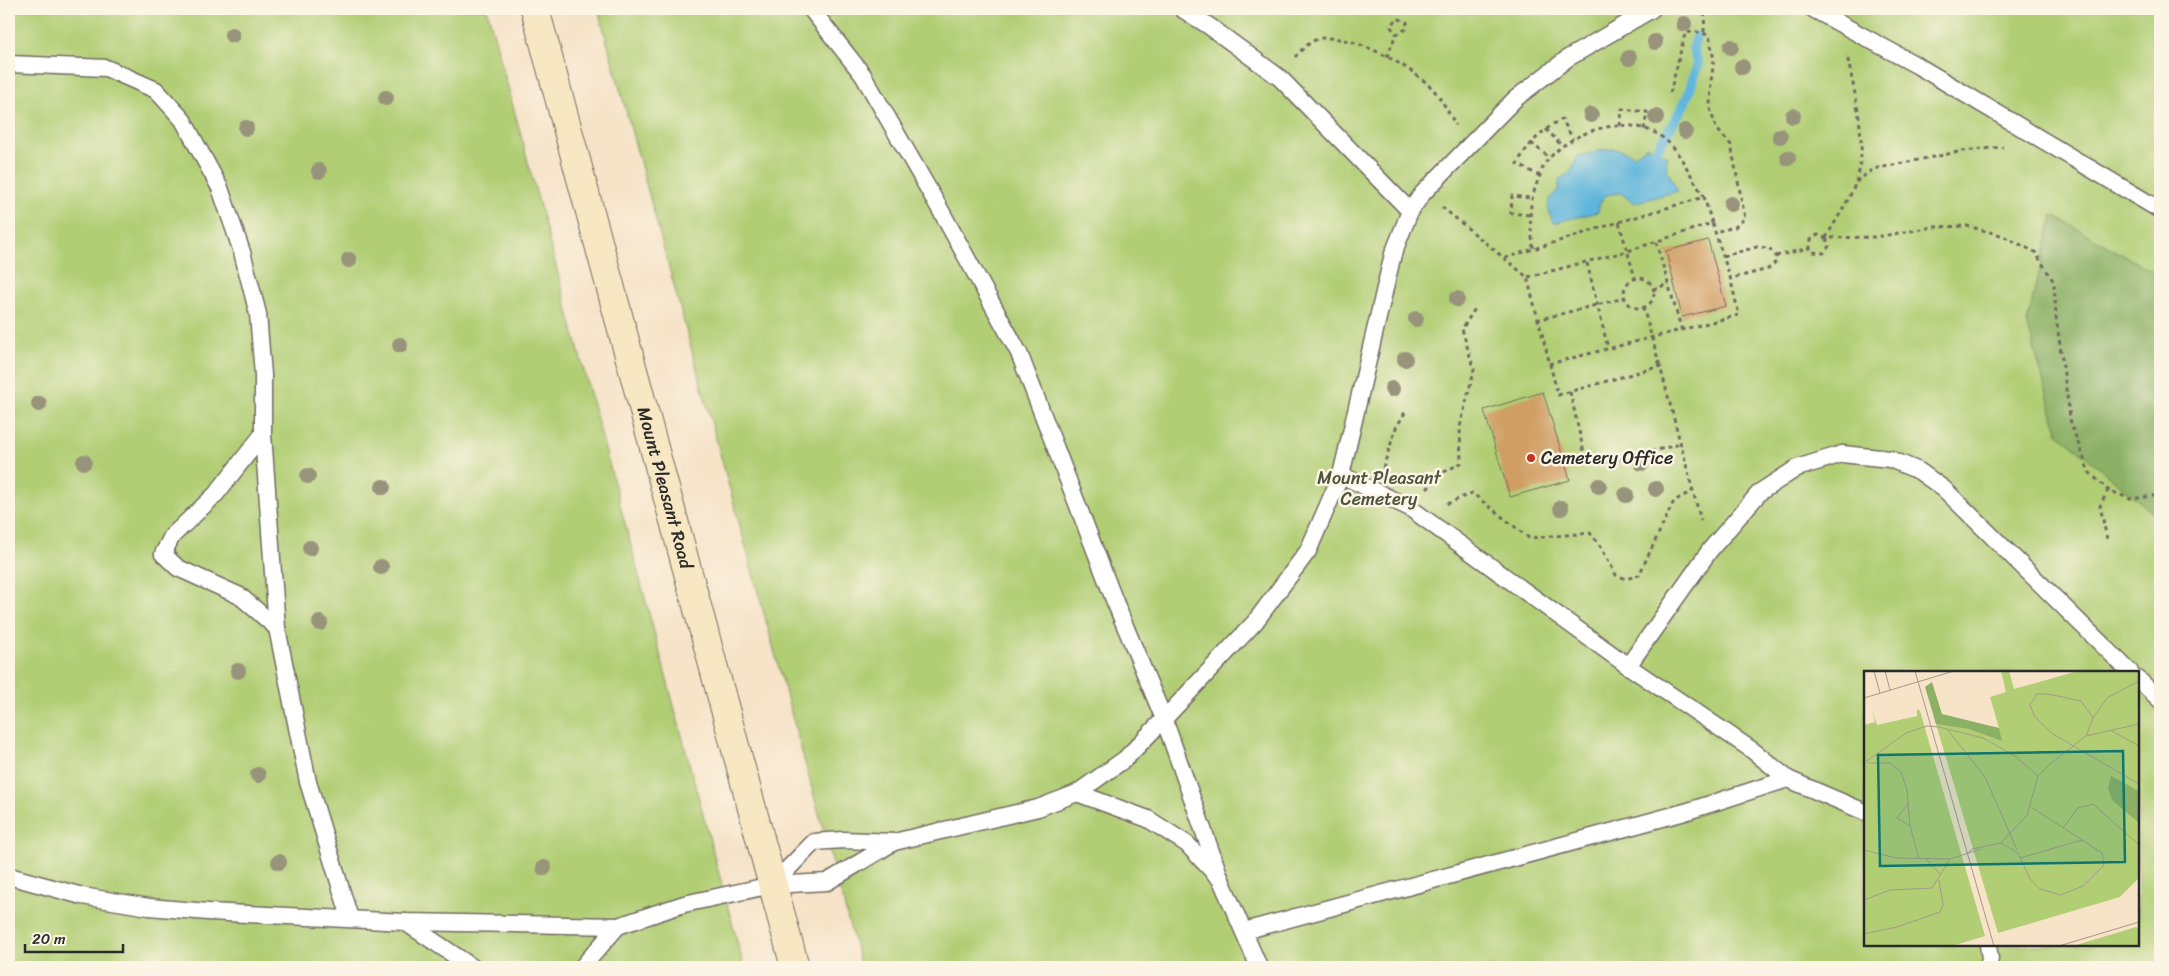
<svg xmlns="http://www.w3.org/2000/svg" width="2169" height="976" font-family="Sriracha,sans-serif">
<rect width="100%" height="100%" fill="#fcf5e5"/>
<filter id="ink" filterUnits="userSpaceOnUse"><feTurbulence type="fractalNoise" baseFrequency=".02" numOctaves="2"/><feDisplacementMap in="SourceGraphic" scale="10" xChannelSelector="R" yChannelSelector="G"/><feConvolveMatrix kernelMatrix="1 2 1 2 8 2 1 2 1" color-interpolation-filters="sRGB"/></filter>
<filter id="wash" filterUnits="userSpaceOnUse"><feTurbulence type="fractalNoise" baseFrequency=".0096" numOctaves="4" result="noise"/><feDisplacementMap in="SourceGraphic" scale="20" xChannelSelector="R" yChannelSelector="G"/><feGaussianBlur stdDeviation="1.12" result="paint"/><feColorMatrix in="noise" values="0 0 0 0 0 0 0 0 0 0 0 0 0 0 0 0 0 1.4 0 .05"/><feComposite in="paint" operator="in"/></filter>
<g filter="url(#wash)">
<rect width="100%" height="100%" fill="#f6e3c8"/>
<g fill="#b1ce75" stroke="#6e7c50" fill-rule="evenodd">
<polygon points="9,9 487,9 744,967 9,967"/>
<path d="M598 9H2160V967H861ZM1865 672H2138V945H1865Z"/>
</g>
<polygon fill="#8cb166" stroke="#5c6e48" points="2053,215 2160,276 2160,519 2058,433 2027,323"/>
<path fill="#5eb5db" stroke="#447083" d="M1647 146 1667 156C1664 170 1672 179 1678 191L1634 203 1620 193 1606 195 1600 203 1598 212 1553 223C1548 205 1543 204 1559 189V179L1571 172 1578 156C1607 151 1607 143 1635 155Z"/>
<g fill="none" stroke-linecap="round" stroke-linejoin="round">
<path stroke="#5eb5db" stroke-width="10" d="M1656 151C1665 134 1677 119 1685 102 1691 90 1692 77 1698 65L1693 48 1696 36"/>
</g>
<g id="blocks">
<g fill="#d09e64">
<polygon points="1708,240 1726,306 1682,317 1666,251"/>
<polygon points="1543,392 1570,480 1510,497 1484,410"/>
</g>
</g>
</g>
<g filter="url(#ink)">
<use href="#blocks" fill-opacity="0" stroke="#726b62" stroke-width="1"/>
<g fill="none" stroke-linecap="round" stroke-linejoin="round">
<defs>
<g id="service">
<polyline points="811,9 863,75 941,211 1019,353 1115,602 1164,719 1221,880"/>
<polyline points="1182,9 1209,26 1280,78 1410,211"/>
<polyline points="1813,9 1918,66 2160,210"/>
<polyline points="9,64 106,68 156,90 183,120 220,188 242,252 258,314 263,375 263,434 277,628 308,782 350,918"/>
<polyline points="263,434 216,494 172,536 163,554 178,568 240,596 277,628"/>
<polyline points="1341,475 1410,508 1628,666 1752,750 1788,779 1865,812"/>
<polyline points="1628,666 1710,550 1760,492 1797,468 1842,454 1890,459 1919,471 1944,489 2130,672"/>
<polyline points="2138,679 2160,700"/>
<polyline points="1077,793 1125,759 1164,719 1255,622 1308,551 1341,475 1393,254 1410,211 1423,193 1515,99 1568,58 1652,9"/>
<polyline points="9,876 82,896 149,907 208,912 405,922 618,926"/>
<polyline points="772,885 814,842 843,840 894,842 1038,808 1077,793 1148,819 1187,844 1221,880 1259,967"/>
<polyline points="405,922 472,967"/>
<polyline points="1244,931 1685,812 1788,779"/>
<polyline points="582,967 618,926 684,904 772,885 827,882 894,842"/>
<polyline points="1988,967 1990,959 1988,945"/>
</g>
<g id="secondary">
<path id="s1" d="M535 9 795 967"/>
</g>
</defs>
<use href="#service" stroke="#726b62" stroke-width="19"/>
<use href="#secondary" stroke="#726b62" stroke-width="30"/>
<g stroke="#726b62" stroke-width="3" stroke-dasharray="4 4" stroke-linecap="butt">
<polyline points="1704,32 1705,9"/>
<path d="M1295 57C1301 50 1313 38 1323 38 1356 36 1406 64 1430 86 1441 97 1448 112 1456 125"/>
<polyline points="1387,57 1396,34 1406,29 1407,22 1397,18 1391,27 1396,34"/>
<polyline points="1670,93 1685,34 1693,31 1709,35 1714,60 1711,81 1710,108 1716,128 1731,145 1745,218 1735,227 1715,232"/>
<polyline points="1620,126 1622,109 1647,112 1644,130"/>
<polyline points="1546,129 1562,146"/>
<polyline points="1531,143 1550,158"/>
<path d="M1540 176 1517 164C1527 145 1543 129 1562 119L1573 139"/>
<polyline points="1856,182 1873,169 1963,151 2003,147"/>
<polyline points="1442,207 1527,277 1558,395 1660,366 1701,521"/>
<polyline points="1529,215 1511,213 1512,196 1530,198"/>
<path d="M1826 238 1829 246 1824 253 1812 252C1807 244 1810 238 1818 235L1826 238 1876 237 1933 227 1967 226 2001 235 2035 252 2054 282 2056 317 2071 424 2089 472 2108 490 2130 499 2160 495"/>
<path d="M1826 238C1835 221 1848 203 1855 184 1870 149 1854 91 1847 55"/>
<polyline points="1656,242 1682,331"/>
<path d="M1533 248C1530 219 1527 206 1539 178 1541 173 1543 165 1547 161 1573 128 1636 110 1669 143 1682 156 1694 182 1704 197L1619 222"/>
<polyline points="1723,256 1757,247 1769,248 1776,256 1776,262 1768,269 1730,279"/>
<polyline points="1776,256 1809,248"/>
<polyline points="1505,258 1619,222 1635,278"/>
<polyline points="1587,263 1608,348"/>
<polyline points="1528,277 1628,251 1712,223 1704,197"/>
<circle cx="1639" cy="293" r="15"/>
<polyline points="1653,289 1669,284"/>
<polyline points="1643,307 1660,366"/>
<polyline points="1537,320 1624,298"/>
<polyline points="1549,364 1739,315 1730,277 1712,223"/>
<polyline points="1570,392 1585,457 1594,463 1615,461 1680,444"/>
<polyline points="1383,468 1396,428 1407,409"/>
<polyline points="1427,489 1444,472 1461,463 1460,427 1474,370 1462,329 1476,307"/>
<polyline points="1447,504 1472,493 1529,538 1590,533 1601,547 1616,575 1626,579 1639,575 1674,501 1692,491"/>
<polyline points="2107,539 2100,506 2108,490"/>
</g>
<use href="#service" stroke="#fff" stroke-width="16"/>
<use href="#secondary" stroke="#f7e8c3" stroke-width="28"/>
</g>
<g fill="#98947c">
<circle cx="1684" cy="24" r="8"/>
<circle cx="232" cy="35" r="8"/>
<circle cx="1655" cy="42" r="8"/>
<circle cx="1731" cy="47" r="8"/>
<circle cx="1629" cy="58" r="8"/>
<circle cx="1742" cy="67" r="8"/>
<circle cx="386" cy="98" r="8"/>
<circle cx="1591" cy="115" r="8"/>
<circle cx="1793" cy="116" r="8"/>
<circle cx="1656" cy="117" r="8"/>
<circle cx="246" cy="128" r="8"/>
<circle cx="1685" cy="131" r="8"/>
<circle cx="1780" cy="136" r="8"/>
<circle cx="1788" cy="158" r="8"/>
<circle cx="319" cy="171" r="8"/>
<circle cx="1731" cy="204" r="8"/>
<circle cx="349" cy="260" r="8"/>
<circle cx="1457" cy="299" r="8"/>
<circle cx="1416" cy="319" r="8"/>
<circle cx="400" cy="345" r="8"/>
<circle cx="1405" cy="359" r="8"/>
<circle cx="1392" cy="389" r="8"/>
<circle cx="39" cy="404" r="8"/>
<circle cx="84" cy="462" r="8"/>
<circle cx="1642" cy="463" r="8"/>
<circle cx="308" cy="476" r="8"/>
<circle cx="1599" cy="486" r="8"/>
<circle cx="383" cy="487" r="8"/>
<circle cx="1656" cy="489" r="8"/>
<circle cx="1626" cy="495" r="8"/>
<circle cx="1561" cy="508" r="8"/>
<circle cx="310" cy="548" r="8"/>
<circle cx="381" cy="567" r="8"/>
<circle cx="320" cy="623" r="8"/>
<circle cx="238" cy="671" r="8"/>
<circle cx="258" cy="775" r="8"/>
<circle cx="279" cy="862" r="8"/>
<circle cx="544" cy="868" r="8"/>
</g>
</g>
<circle fill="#c8321e" stroke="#fcf5e5" stroke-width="2" cx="1531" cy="458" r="5"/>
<g text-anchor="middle" stroke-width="5" stroke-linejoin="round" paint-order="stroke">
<g font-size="18" fill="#2b2b2b" stroke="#fcf5e5" text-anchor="start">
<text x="1541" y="464">Cemetery Office</text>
</g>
<g font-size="18" fill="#4c543e" stroke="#fcf5e5">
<text x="1379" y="484">Mount Pleasant<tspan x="1379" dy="21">Cemetery</tspan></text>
</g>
<g font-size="18" fill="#2b2b2b" stroke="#fcf5e5">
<text dy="6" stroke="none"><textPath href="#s1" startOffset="496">Mount Pleasant Road</textPath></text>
</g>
</g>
<g transform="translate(1864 671)">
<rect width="275" height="275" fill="#f6e3c8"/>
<path d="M137 0H145L150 18 214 0H275V207L256 226 134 262 69 43 135 57 126 26 142 21ZM8 38 13 54 53 45V38L56 40 121 265 88 275H0V54L11 51ZM272 256 275 258V275H209Z" fill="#b1ce75"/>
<path d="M68 11 78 43 135 57 138 70 105 58 72 53 61 16ZM247 105 275 120V152L248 129 244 117Z" fill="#8cb166"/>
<path fill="none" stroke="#a59989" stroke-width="1" d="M10 0 16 22M21 0 26 19M51 0 130 275M0 27 90 0M229 47 217 30 184 23H173L166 34 171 46 189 63 275 113M83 58 121 106 153 179M246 59 275 75M222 65 229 47 243 27 275 10M0 92 42 62 63 55 75 56 119 67 151 85 174 105M4 92H26L37 101 43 119 46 155 55 188M44 133 33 147 46 155M199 157 214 137 229 133 275 174M137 172 163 144 174 105 186 93 222 65 275 53M0 179 32 187 85 188M103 183 108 178 137 172 154 182 166 208 176 218 197 224 219 215 240 194 238 182 167 136M156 187 218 169M62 188 76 203M0 229 26 219 68 217 86 188 117 178M0 263 33 256 76 241 79 234 75 209M195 275 275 251"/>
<path fill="#0f766e" fill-opacity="0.15" stroke="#0f766e" stroke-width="2.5" d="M259 80 261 191 16 195 14 84Z"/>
<rect width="275" height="275" fill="none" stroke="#2b2b2b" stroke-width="2.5"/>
</g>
<rect width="2169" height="976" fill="none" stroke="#fcf5e5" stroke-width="30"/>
<path d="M25 944v8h98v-8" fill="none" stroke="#2b2b2b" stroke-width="2.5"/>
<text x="32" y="944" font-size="15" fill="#2b2b2b" stroke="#fcf5e5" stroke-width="4" paint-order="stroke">20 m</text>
</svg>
